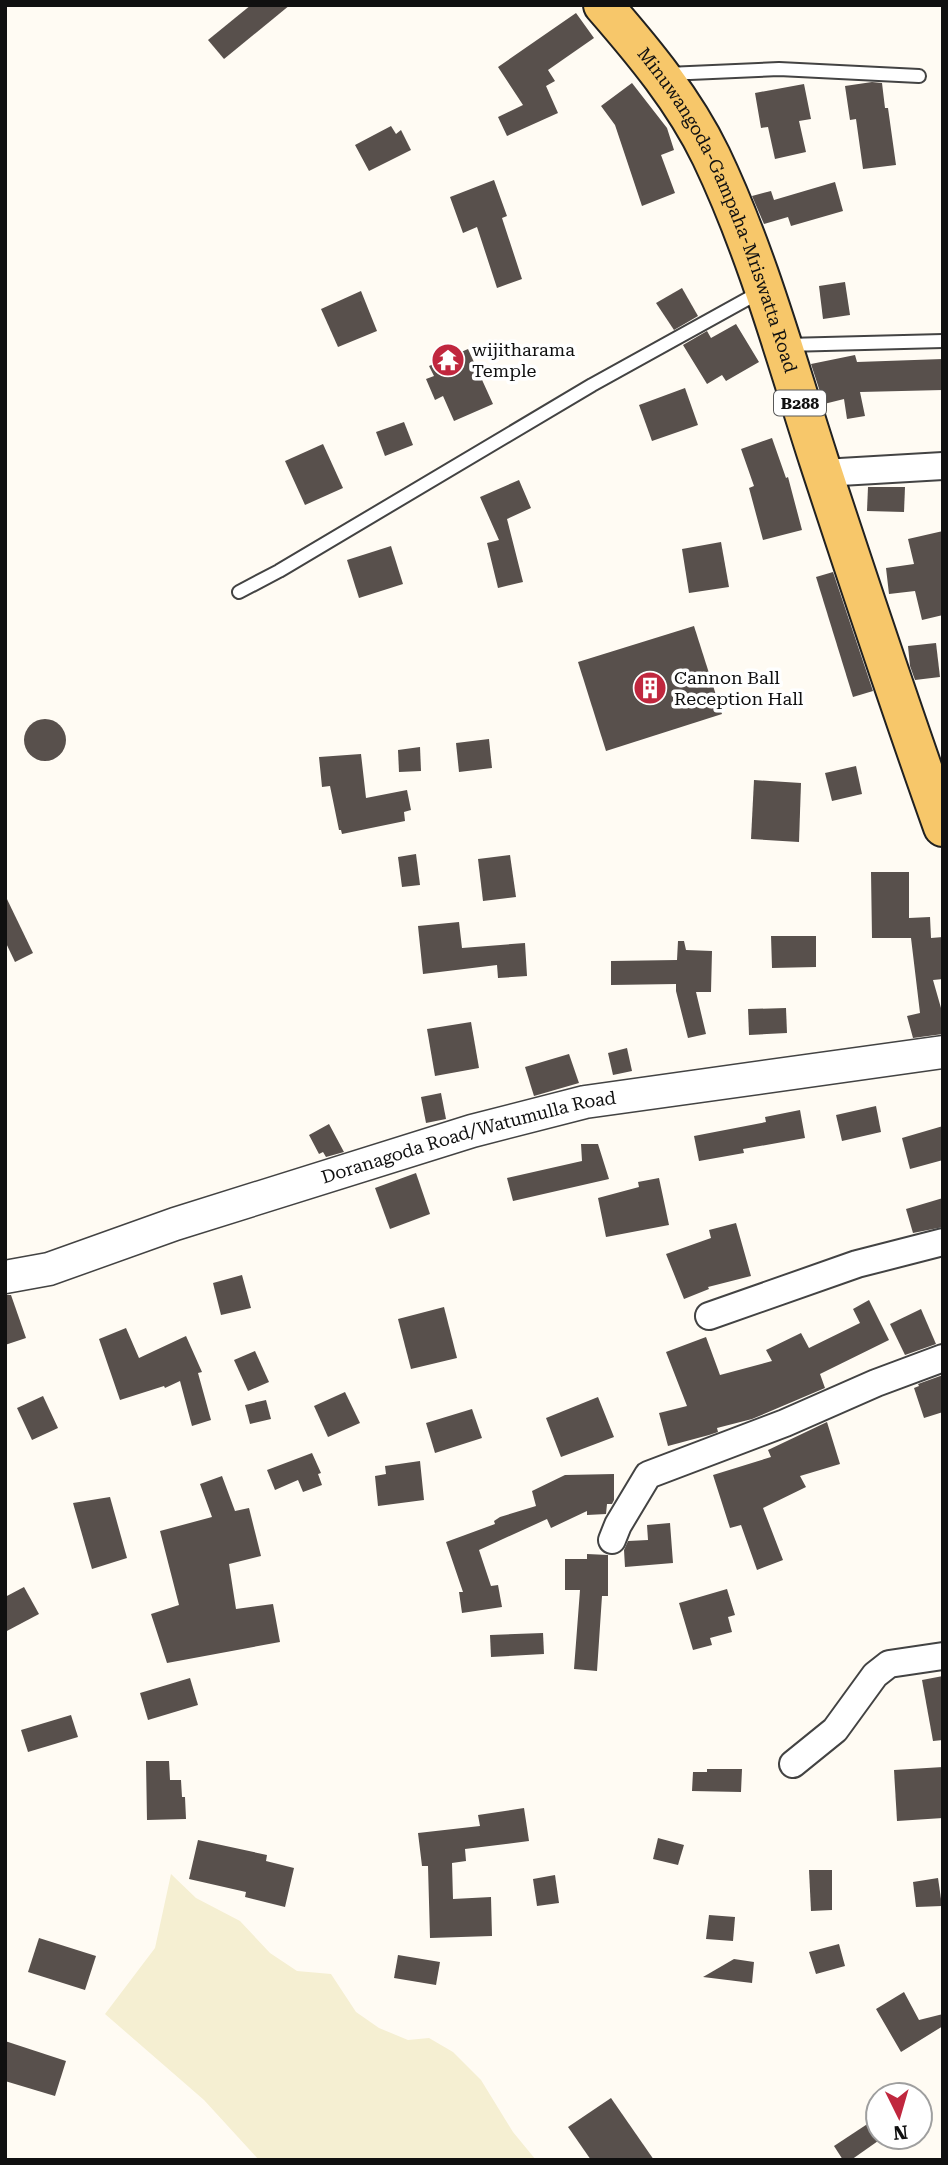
<svg xmlns="http://www.w3.org/2000/svg" width="948" height="2165" font-family="'Roboto Serif',serif">
<rect width="100%" height="100%" fill="#fffbf3"/>
<polygon fill="#f5efd2" points="171,1874 196,1898 240,1921 270,1953 297,1971 331,1974 356,2012 379,2028 408,2040 429,2038 453,2052 481,2080 513,2132 536,2160 259,2160 204,2100 105,2014 155,1948"/>
<g fill="#58504c">
<polygon points="251,5 290,5 224,59 208,40"/>
<polygon points="576,13 594,38 548,70 555,81 546,86 558,113 507,136 498,117 523,105 498,67"/>
<polygon points="872,82 882,83 885,108 888,108 896,165 863,169 856,119 850,120 845,86"/>
<polygon points="632,83 667,128 674,150 661,155 675,193 642,206 615,125 601,106"/>
<polygon points="804,84 811,119 799,121 806,152 775,159 768,127 761,128 755,93"/>
<polygon points="391,126 396,134 401,130 411,150 369,171 355,145"/>
<polygon points="494,180 507,216 502,218 522,279 497,288 477,227 463,233 450,197"/>
<polygon points="835,182 843,211 791,226 788,217 764,224 752,196 771,191 774,200"/>
<polygon points="845,282 850,315 823,319 819,286"/>
<polygon points="682,288 698,316 674,330 656,303"/>
<polygon points="361,291 377,331 338,347 321,309"/>
<polygon points="736,324 759,362 726,381 722,375 707,384 683,345 707,331 711,338"/>
<polygon points="468,349 493,404 454,421 443,396 435,400 426,379 434,376 429,366"/>
<polygon points="855,355 857,362 943,359 943,390 860,392 865,416 847,419 844,399 824,404 811,364"/>
<polygon points="685,388 698,425 652,441 639,405"/>
<polygon points="404,422 413,445 385,456 376,432"/>
<polygon points="772,438 786,478 788,477 802,530 763,540 749,488 754,486 741,449"/>
<polygon points="323,444 343,488 305,505 285,461"/>
<polygon points="519,480 531,508 507,519 523,582 498,588 487,543 499,540 480,497"/>
<polygon points="868,487 905,487 904,512 867,511"/>
<polygon points="943,531 943,615 922,620 915,591 889,594 886,568 914,564 908,539"/>
<polygon points="721,542 729,587 689,593 682,549"/>
<polygon points="391,546 403,584 359,598 347,560"/>
<polygon points="833,572 873,691 853,697 816,577"/>
<polygon points="694,626 722,714 606,751 578,662"/>
<polygon points="936,643 940,677 915,680 910,666 908,646"/>
<circle cx="45" cy="740" r="21"/>
<polygon points="489,739 492,768 459,772 456,743"/>
<polygon points="420,747 421,771 399,772 398,750"/>
<polygon points="361,754 366,798 407,790 411,810 404,812 405,821 342,834 341,830 339,830 330,786 322,787 319,757"/>
<polygon points="856,766 862,794 832,801 825,773"/>
<polygon points="754,780 801,783 799,842 751,839"/>
<polygon points="416,854 420,885 402,887 398,857"/>
<polygon points="510,855 516,897 483,901 478,859"/>
<polygon points="871,872 909,872 909,918 930,917 931,938 943,937 943,979 933,980 943,1015 943,1034 913,1038 907,1016 920,1013 911,938 872,938"/>
<polygon points="5,895 33,953 15,962 5,941"/>
<polygon points="459,922 462,948 525,943 527,976 498,978 497,965 423,974 418,926"/>
<polygon points="771,936 816,936 816,967 772,968"/>
<polygon points="678,941 684,941 686,950 712,951 711,992 696,992 706,1034 688,1038 676,991 676,984 611,985 611,961 677,960"/>
<polygon points="786,1008 787,1033 749,1035 748,1009"/>
<polygon points="471,1022 479,1068 435,1076 427,1029"/>
<polygon points="627,1048 632,1071 613,1075 608,1053"/>
<polygon points="569,1054 579,1083 534,1096 525,1067"/>
<polygon points="441,1093 446,1119 426,1123 421,1097"/>
<polygon points="876,1106 881,1132 842,1141 836,1115"/>
<polygon points="800,1110 805,1138 743,1149 744,1153 699,1161 694,1136 766,1122 765,1117"/>
<polygon points="329,1124 344,1152 326,1157 323,1152 319,1154 309,1135"/>
<polygon points="943,1126 943,1160 910,1169 902,1138"/>
<polygon points="581,1144 598,1144 609,1179 513,1201 507,1178 582,1161"/>
<polygon points="416,1173 430,1214 390,1229 375,1188"/>
<polygon points="659,1178 669,1225 606,1237 598,1198 639,1187 638,1182"/>
<polygon points="943,1198 943,1227 913,1233 906,1209"/>
<polygon points="736,1223 751,1276 708,1287 709,1289 684,1299 666,1254 711,1238 709,1230"/>
<polygon points="242,1275 251,1308 221,1315 213,1283"/>
<polygon points="5,1295 11,1295 26,1338 5,1345"/>
<polygon points="869,1300 889,1340 820,1374 825,1388 752,1419 717,1428 718,1432 709,1435 668,1446 659,1413 687,1406 666,1352 706,1337 720,1375 772,1361 766,1350 801,1333 809,1348 860,1323 853,1309"/>
<polygon points="444,1307 457,1358 411,1369 398,1319"/>
<polygon points="921,1309 936,1344 905,1355 890,1324"/>
<polygon points="126,1328 139,1358 186,1336 202,1372 198,1373 211,1420 192,1426 180,1381 165,1388 164,1386 120,1400 99,1339"/>
<polygon points="255,1351 269,1382 248,1391 234,1360"/>
<polygon points="943,1375 943,1412 924,1418 914,1388 919,1386 918,1384"/>
<polygon points="345,1392 360,1423 328,1437 314,1406"/>
<polygon points="43,1396 58,1428 32,1440 17,1408"/>
<polygon points="598,1397 614,1437 561,1457 546,1418"/>
<polygon points="266,1400 271,1419 250,1424 245,1405"/>
<polygon points="472,1409 482,1438 435,1453 426,1423"/>
<polygon points="827,1422 840,1464 800,1476 806,1487 763,1508 783,1560 757,1570 741,1525 730,1528 713,1475 771,1457 768,1450"/>
<polygon points="312,1453 321,1473 318,1474 322,1485 303,1492 298,1480 275,1490 267,1470"/>
<polygon points="420,1461 424,1500 378,1506 375,1476 386,1474 385,1466"/>
<polygon points="614,1474 614,1500 612,1504 607,1504 606,1514 587,1515 587,1511 551,1528 547,1519 479,1550 491,1586 498,1585 502,1607 462,1613 459,1592 463,1592 446,1542 495,1524 494,1521 500,1517 536,1506 532,1491 565,1475"/>
<polygon points="222,1476 235,1511 249,1508 261,1556 229,1564 236,1609 273,1604 280,1642 167,1663 151,1614 179,1605 160,1531 212,1517 200,1484"/>
<polygon points="110,1497 127,1558 92,1569 73,1503"/>
<polygon points="670,1523 673,1563 625,1567 624,1550 628,1541 648,1540 647,1525"/>
<polygon points="587,1554 608,1555 608,1596 602,1596 597,1671 574,1669 580,1590 565,1590 565,1559 587,1559"/>
<polygon points="24,1587 39,1614 5,1632 5,1597"/>
<polygon points="727,1589 735,1615 728,1617 732,1632 710,1638 712,1645 693,1650 679,1603"/>
<polygon points="543,1633 544,1654 491,1657 490,1635"/>
<polygon points="943,1676 943,1740 933,1741 922,1680"/>
<polygon points="190,1678 198,1705 148,1720 140,1693"/>
<polygon points="71,1715 78,1737 28,1752 21,1730"/>
<polygon points="146,1761 169,1761 170,1780 181,1780 182,1797 185,1797 186,1819 147,1820"/>
<polygon points="943,1767 943,1818 897,1821 894,1770"/>
<polygon points="707,1769 742,1769 741,1792 692,1791 693,1772 707,1772"/>
<polygon points="524,1808 529,1841 465,1849 466,1861 452,1863 453,1899 491,1897 492,1936 430,1938 428,1866 422,1866 418,1833 480,1826 478,1815"/>
<polygon points="658,1838 684,1845 678,1865 653,1859"/>
<polygon points="198,1840 267,1855 266,1861 294,1868 285,1907 245,1897 246,1892 189,1879"/>
<polygon points="809,1870 832,1870 832,1910 811,1911"/>
<polygon points="555,1875 559,1903 537,1906 533,1879"/>
<polygon points="938,1878 942,1906 916,1907 913,1882"/>
<polygon points="709,1915 735,1917 733,1941 706,1939"/>
<polygon points="39,1938 96,1956 85,1990 28,1972"/>
<polygon points="839,1944 845,1966 816,1974 809,1952"/>
<polygon points="398,1955 440,1962 436,1985 394,1978"/>
<polygon points="734,1959 754,1962 752,1983 703,1977"/>
<polygon points="904,1992 919,2020 943,2014 943,2026 901,2052 876,2009"/>
<polygon points="5,2041 66,2061 55,2096 5,2081"/>
<polygon points="611,2098 654,2160 591,2160 568,2127"/>
<polygon points="878,2117 878,2141 851,2160 843,2160 834,2146"/>
</g>
<g fill="none" stroke-linecap="round" stroke-linejoin="round">
<defs>
<g id="service">
<polyline points="667,74 779,69 919,76"/>
<polyline points="786,345 943,341"/>
<polyline points="239,592 279,571 592,385 760,292"/>
</g>
<g id="minor">
<polyline points="823,473 943,466"/>
<polyline points="709,1316 857,1264 943,1242"/>
<polyline points="612,1540 618,1525 648,1475 785,1423 876,1383 943,1358"/>
<polyline points="793,1764 835,1730 875,1675 889,1664 943,1656"/>
</g>
<g id="tertiary">
<path id="s1" d="M5 1277 49 1269 175 1224 472 1131 585 1102 943 1052"/>
</g>
<g id="primary">
<path id="s2" d="M603 5C643 51 684 100 711 156 757 252 786 359 819 461 859 583 900 706 943 827"/>
</g>
</defs>
<use href="#service" stroke="#434343" stroke-width="16"/>
<use href="#minor" stroke="#434343" stroke-width="30"/>
<use href="#tertiary" stroke="#434343" stroke-width="35"/>
<use href="#primary" stroke="#212121" stroke-width="42"/>
<use href="#service" stroke="#fff" stroke-width="12"/>
<use href="#minor" stroke="#fff" stroke-width="26"/>
<use href="#tertiary" stroke="#fff" stroke-width="32"/>
<use href="#primary" stroke="#f7c76a" stroke-width="38"/>
</g>
<defs>
<symbol id="temple-disc" viewBox="-11 -11 22 22"><circle r="9.5" fill="#c0273e" stroke="#fff"/><path d="M0-6L5-2H3V0L6.5 2.5H4V6H1.5V3h-3V6H-4V2.5H-6.5L-3 0V-2H-5Z" fill="#fff"/></symbol>
<symbol id="building-disc" viewBox="-11 -11 22 22"><circle r="9.5" fill="#c0273e" stroke="#fff"/><path d="M-4-6H4V6H1V3H-1V6H-4ZM-2.5-4.3h1.7v1.8h-1.7ZM.8-4.3h1.7v1.8H.8ZM-2.5-1h1.7V.8h-1.7ZM.8-1h1.7V.8H.8Z" fill="#fff"/></symbol>
</defs>
<g fill-rule="evenodd">
<use href="#temple-disc" x="429" y="341" width="38" height="38"/>
<use href="#building-disc" x="631" y="669" width="38" height="38"/>
</g>
<g text-anchor="middle" stroke-width="7" stroke-linejoin="round" paint-order="stroke">
<rect fill="#fff" stroke="#585858" stroke-width="2" x="774" y="390.5" width="52" height="25" rx="5"/>
<g font-size="16" font-weight="bold" fill="#101010">
<text x="800" y="409">B288</text>
</g>
<g font-size="18" fill="#101010" stroke="#fff">
<text dy="6" stroke="none"><textPath href="#s2" startOffset="238">Minuwangoda-Gampaha-Mriswatta Road</textPath></text>
<text dy="6" stroke="none"><textPath href="#s1" startOffset="485">Doranagoda Road/Watumulla Road</textPath></text>
</g>
<g font-size="18" fill="#101010" stroke="#fff" text-anchor="start">
<text x="472" y="356">wijitharama<tspan x="472" dy="21">Temple</tspan></text>
<text x="674" y="684">Cannon Ball<tspan x="674" dy="21">Reception Hall</tspan></text>
</g>
</g>
<rect width="948" height="2165" fill="none" stroke="#101010" stroke-width="14"/>
<g transform="translate(899 2116) rotate(175)"><circle r="33" fill="#ffffff" stroke="#9f9f9f" stroke-width="2"/>
<path d="M0-5L12 26L0 18L-12 26Z" fill="#c0273e"/>
<text y="-10" font-size="19" font-weight="bold" text-anchor="middle" fill="#101010">N</text>
</g>
</svg>
